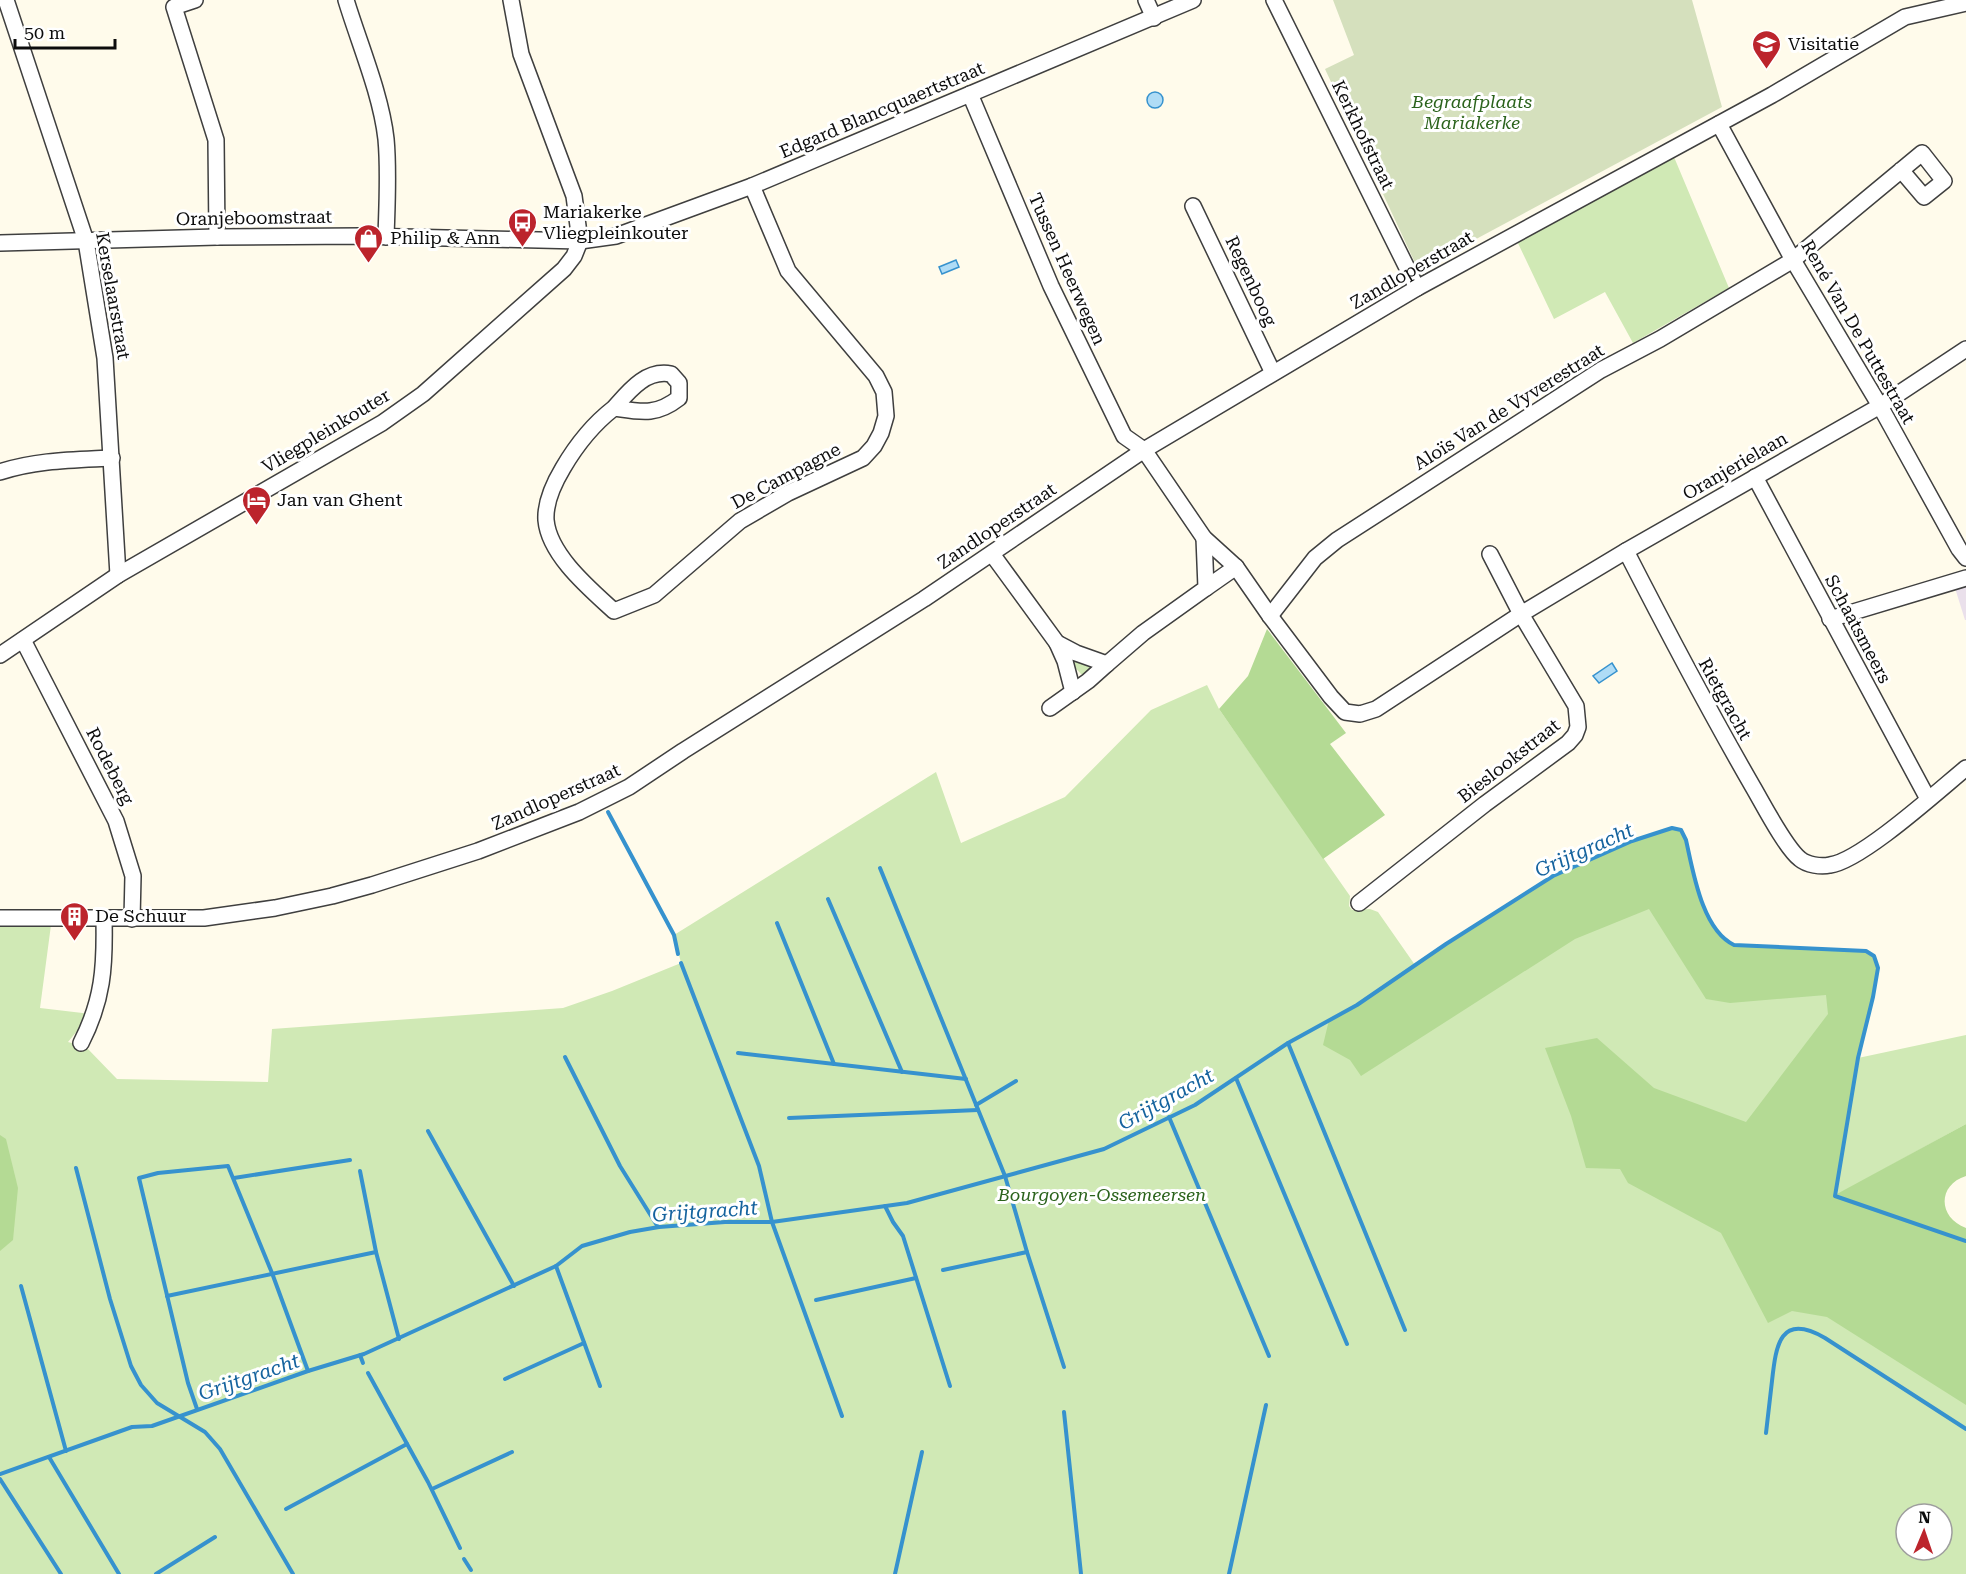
<svg xmlns="http://www.w3.org/2000/svg" width="1966" height="1574" font-family="'Roboto Serif',serif">
<rect width="100%" height="100%" fill="#fffbeb"/>
<polygon fill="#eae0eb" points="1966,586 1966,620 1965,620 1955,588"/>
<g fill="#d0e9b5" fill-rule="evenodd">
<polygon points="1674,157 1729,288 1633,343 1605,292 1554,319 1516,239"/>
<polygon points="1073,655 1089,664 1091,669 1082,675 1070,662"/>
<path d="M1207 685 1219 709 1350 896 1349 906 1352 910 1370 909 1378 912 1415 965 1553 876 1632 841 1672 828 1681 830 1686 840C1693 871 1702 930 1734 945L1866 951 1874 956 1878 968 1858 1058 1966 1035V1124L1835 1196 1966 1241V1574H0V924L51 925 40 1008 91 1014 68 1042 86 1047 117 1079 268 1082 272 1029 563 1008 612 991 681 963 674 935 936 772 961 843 1065 797 1151 710ZM1906 1514H1942V1550H1906Z"/>
</g>
<g fill="#b4da94">
<polygon points="1267,629 1346,733 1330,744 1385,815 1323,859 1219,709 1248,676"/>
<path d="M1672 828 1681 830 1686 840C1693 871 1702 930 1734 945L1866 951 1874 956 1878 968 1873 997 1858 1058 1835 1195 1966 1124V1176C1937 1185 1938 1218 1966 1228V1405L1827 1317 1792 1311 1768 1323 1721 1233 1628 1183 1620 1169 1586 1168 1571 1116 1545 1048 1597 1038 1654 1088 1746 1122 1828 1014 1826 995 1730 1003 1706 999 1649 909 1575 939 1361 1076 1350 1060 1323 1045 1329 1020 1357 1005 1446 944 1553 876 1632 841Z"/>
<polygon points="0,1135 6,1139 18,1188 13,1240 0,1251"/>
</g>
<polygon fill="#d5e0bd" points="1333,0 1692,0 1722,107 1424,267 1416,265 1325,69 1354,55"/>
<g fill="#afdcf6" stroke="#3692ce" stroke-width="1.5">
<circle cx="1155" cy="100" r="8"/>
<polygon points="956,260 959,267 942,274 939,267"/>
<polygon points="1612,663 1617,671 1599,683 1593,676"/>
</g>
<g fill="none" stroke-linecap="round" stroke-linejoin="round">
<g stroke="#3692ce" stroke-width="4">
<polyline points="608,812 674,935 678,954"/>
<polyline points="880,868 1005,1176 1027,1252 1064,1367"/>
<polyline points="828,899 902,1072"/>
<polyline points="777,923 834,1064"/>
<polyline points="681,963 759,1166 772,1222 842,1416"/>
<polyline points="1288,1043 1405,1330"/>
<polyline points="738,1053 966,1079"/>
<polyline points="565,1057 620,1166 658,1227"/>
<polyline points="1236,1078 1347,1344"/>
<polyline points="976,1105 1016,1081"/>
<polyline points="1169,1117 1269,1356"/>
<polyline points="789,1118 978,1110"/>
<polyline points="428,1131 514,1286"/>
<polyline points="76,1168 110,1299 131,1366 141,1385 157,1403 205,1432 220,1449 293,1574"/>
<polyline points="360,1171 376,1252"/>
<polyline points="234,1178 350,1160"/>
<polyline points="885,1206 893,1222 903,1236 950,1386"/>
<polyline points="556,1266 600,1386"/>
<polyline points="943,1270 1027,1252"/>
<polyline points="21,1286 66,1451"/>
<polyline points="167,1296 376,1252 399,1339"/>
<polyline points="816,1300 916,1278"/>
<polyline points="360,1355 363,1363"/>
<polyline points="368,1373 428,1482 460,1548"/>
<polyline points="505,1379 584,1343"/>
<polyline points="197,1409 188,1383 139,1178 158,1173 228,1166 272,1273 308,1371"/>
<polyline points="1064,1412 1081,1574"/>
<path d="M1766 1433C1768 1416 1770 1398 1772 1381 1776 1345 1780 1312 1825 1338L1966 1429"/>
<polyline points="49,1457 119,1574"/>
<path d="M0 1474 132 1427 152 1426 308 1371 364 1354 556 1266 582 1246 630 1232 659 1227 725 1222H772L907 1203 1104 1149 1195 1105 1288 1043 1357 1005 1446 944 1553 876 1632 841 1672 828 1681 830 1686 840C1693 871 1702 930 1734 945L1866 951 1874 956 1878 968 1873 997 1858 1058 1835 1196 1966 1241"/>
<polyline points="0,1479 61,1574"/>
<polyline points="432,1489 512,1452"/>
<polyline points="286,1509 407,1444"/>
<polyline points="464,1559 471,1570"/>
<polyline points="156,1574 215,1537"/>
<polyline points="895,1574 922,1452"/>
<polyline points="1229,1574 1266,1405"/>
</g>
<defs>
<g id="street">
<polyline points="6,0 86,241 105,358 118,575"/>
<polyline points="195,0 174,7 216,140 217,237"/>
<path d="M346 0C359 43 381 94 386 139 389 171 387 204 386 237"/>
<polyline points="1146,0 1154,18"/>
<polyline points="1274,0 1417,288"/>
<polyline points="970,94 1051,286 1124,436 1144,450 1204,538 1236,567 1270,616 1331,697 1345,712 1360,714 1376,709 1521,614 1626,551 1880,406 1966,349"/>
<polyline points="1719,124 1793,260 1880,406 1959,549 1966,558"/>
<polyline points="1193,206 1273,373"/>
<polyline points="0,243 217,237 361,236 580,241 616,236 752,186 1193,0"/>
<path d="M614 408C629 391 646 369 671 374L679 383V398C656 416 641 412 614 408 592 425 577 444 563 468 554 483 545 502 546 520 549 555 590 589 614 611L654 595 740 521 788 493 863 458 874 446 881 433 886 416 884 392 876 376 788 271 752 186"/>
<path d="M0 472C36 460 74 460 112 458"/>
<polyline points="1755,477 1928,799"/>
<path d="M1626 551C1667 631 1708 709 1753 787 1763 804 1785 847 1800 859 1807 865 1821 867 1830 865 1861 861 1938 791 1966 768"/>
<polyline points="992,554 1057,643 1076,653 1107,664 1143,633 1206,588 1204,538"/>
<polyline points="1206,588 1236,567"/>
<polyline points="1270,616 1315,558 1337,540 1601,370 1660,339 1793,260 1922,153 1944,181 1924,197 1901,170"/>
<polyline points="1830,619 1966,578"/>
<polyline points="23,640 116,821 133,876 132,919"/>
<polyline points="1057,643 1065,661 1073,692"/>
<polyline points="0,655 118,575 382,423 423,394 564,269 574,256 580,241 574,196 521,54 511,0"/>
<polyline points="1050,708 1088,681 1107,664"/>
<polyline points="1359,903 1485,804 1568,743 1575,735 1578,727 1576,706 1521,614 1490,554"/>
<polyline points="0,918 204,918 275,908 332,896 372,885 478,851 579,812 629,787 683,751 924,599 1144,450 1417,288 1772,95 1905,17 1966,3"/>
<path d="M81 1043C103 1000 105 967 104 920"/>
</g>
</defs>
<use href="#street" stroke="#3f3f3f" stroke-width="18"/>
<use href="#street" stroke="#fff" stroke-width="15"/>
</g>
<defs>
<symbol id="school-pin" viewBox="-11 -11 22 30"><path d="M0 17L-7.5 6A9.5 9.5 0 1 1 7.5 6Z" fill="#bc242c" stroke="#fff"/><path d="M0-5L7-2L0 1L-7-2ZM-4 1L0 2.5L4 1V4Q0 6-4 4Z" fill="#fff"/></symbol>
<symbol id="bus-pin" viewBox="-11 -11 22 30"><path d="M0 17L-7.5 6A9.5 9.5 0 1 1 7.5 6Z" fill="#bc242c" stroke="#fff"/><path d="M-5-6H5V4H4V6H2V4H-2V6H-4V4H-5ZM-3.5-4V0h7V-4ZM-3.5 1.2v1.5H-2V1.2ZM2 1.2v1.5H3.5V1.2Z" fill="#fff"/></symbol>
<symbol id="shop-pin" viewBox="-11 -11 22 30"><path d="M0 17L-7.5 6A9.5 9.5 0 1 1 7.5 6Z" fill="#bc242c" stroke="#fff"/><path d="M-5-2.5h2.3a2.7 3.5 0 0 1 5.4 0H5L5.5 6h-11ZM-1.5-2.5h3a1.5 2.3 0 0 0-3 0Z" fill="#fff"/></symbol>
<symbol id="hotel-pin" viewBox="-11 -11 22 30"><path d="M0 17L-7.5 6A9.5 9.5 0 1 1 7.5 6Z" fill="#bc242c" stroke="#fff"/><path d="M-6-4.5h1.5V1H6V5H4.5V3h-9V5H-6ZM-4 0a1.8 1.8 0 1 1 3.6 0ZM.5 0V-2.5h3Q6-2.5 6 0Z" fill="#fff"/></symbol>
<symbol id="building-pin" viewBox="-11 -11 22 30"><path d="M0 17L-7.5 6A9.5 9.5 0 1 1 7.5 6Z" fill="#bc242c" stroke="#fff"/><path d="M-4-6H4V6H1V3H-1V6H-4ZM-2.5-4.3h1.7v1.8h-1.7ZM.8-4.3h1.7v1.8H.8ZM-2.5-1h1.7V.8h-1.7ZM.8-1h1.7V.8H.8Z" fill="#fff"/></symbol>
</defs>
<g fill-rule="evenodd">
<use href="#school-pin" x="1750" y="28" width="33" height="45"/>
<use href="#bus-pin" x="506" y="206" width="33" height="45"/>
<use href="#shop-pin" x="352" y="222" width="33" height="45"/>
<use href="#hotel-pin" x="240" y="484" width="33" height="45"/>
<use href="#building-pin" x="58" y="900" width="33" height="45"/>
</g>
<g text-anchor="middle" stroke-width="6" stroke-linejoin="round" paint-order="stroke">
<g font-size="18" fill="#0c0c0c" stroke="#fff" text-anchor="start">
<text x="1788" y="50">Visitatie</text>
<text x="543" y="218">Mariakerke<tspan x="543" dy="21">Vliegpleinkouter</tspan></text>
<text x="390" y="244">Philip &amp; Ann</text>
<text x="277" y="506">Jan van Ghent</text>
<text x="95" y="922">De Schuur</text>
</g>
<g font-size="18" font-style="italic" fill="#2b631c" stroke="#fff">
<text x="1472" y="108">Begraafplaats<tspan x="1472" dy="21">Mariakerke</tspan></text>
<text x="1102" y="1201">Bourgoyen-Ossemeersen</text>
</g>
<g font-size="18" fill="#0c0c0c" stroke="#fff">
<text transform="translate(882 110) rotate(-23)" y="6">Edgard Blancquaertstraat</text>
<text transform="translate(1363 135) rotate(64)" y="6">Kerkhofstraat</text>
<text transform="translate(254 218) rotate(-1)" y="6">Oranjeboomstraat</text>
<text transform="translate(1067 269) rotate(66)" y="6">Tussen Heerwegen</text>
<text transform="translate(1412 270) rotate(-30)" y="6">Zandloperstraat</text>
<text transform="translate(1251 281) rotate(65)" y="6">Regenboog</text>
<text transform="translate(113 296) rotate(80)" y="6">Kerselaarstraat</text>
<text transform="translate(1858 332) rotate(60)" y="6">René Van De Puttestraat</text>
<text transform="translate(1509 407) rotate(-32)" y="6">Aloïs Van de Vyverestraat</text>
<text transform="translate(326 431) rotate(-31)" y="6">Vliegpleinkouter</text>
<text transform="translate(1735 466) rotate(-30)" y="6">Oranjerielaan</text>
<text transform="translate(786 476) rotate(-28)" y="6">De Campagne</text>
<text transform="translate(997 526) rotate(-34)" y="6">Zandloperstraat</text>
<text transform="translate(1858 629) rotate(62)" y="6">Schaatsmeers</text>
<text transform="translate(1725 699) rotate(61)" y="6">Rietgracht</text>
<text transform="translate(1509 761) rotate(-38)" y="6">Bieslookstraat</text>
<text transform="translate(110 766) rotate(63)" y="6">Rodeberg</text>
<text transform="translate(556 797) rotate(-24)" y="6">Zandloperstraat</text>
</g>
<g font-size="20" font-style="italic" fill="#15639e" stroke="#fff">
<text transform="translate(1584 850) rotate(-24)" y="7">Grijtgracht</text>
<text transform="translate(1166 1099) rotate(-29)" y="7">Grijtgracht</text>
<text transform="translate(705 1211) rotate(-4)" y="7">Grijtgracht</text>
<text transform="translate(249 1377) rotate(-19)" y="7">Grijtgracht</text>
</g>
</g>
<g transform="translate(1924 1532) rotate(2)"><circle r="28" fill="#ffffff" stroke="#9e9e9e" stroke-width="1.5"/>
<path d="M0-4.5L10 22L0 15L-10 22Z" fill="#bc242c"/>
<text y="-9" font-size="16" font-weight="bold" text-anchor="middle" fill="#0c0c0c">N</text>
</g>
<path d="M15 39v9h100v-9" fill="none" stroke="#0c0c0c" stroke-width="3"/>
<text x="24" y="39" font-size="18" fill="#0c0c0c" stroke="#ffffff" stroke-width="4.5" paint-order="stroke">50 m</text>
</svg>
